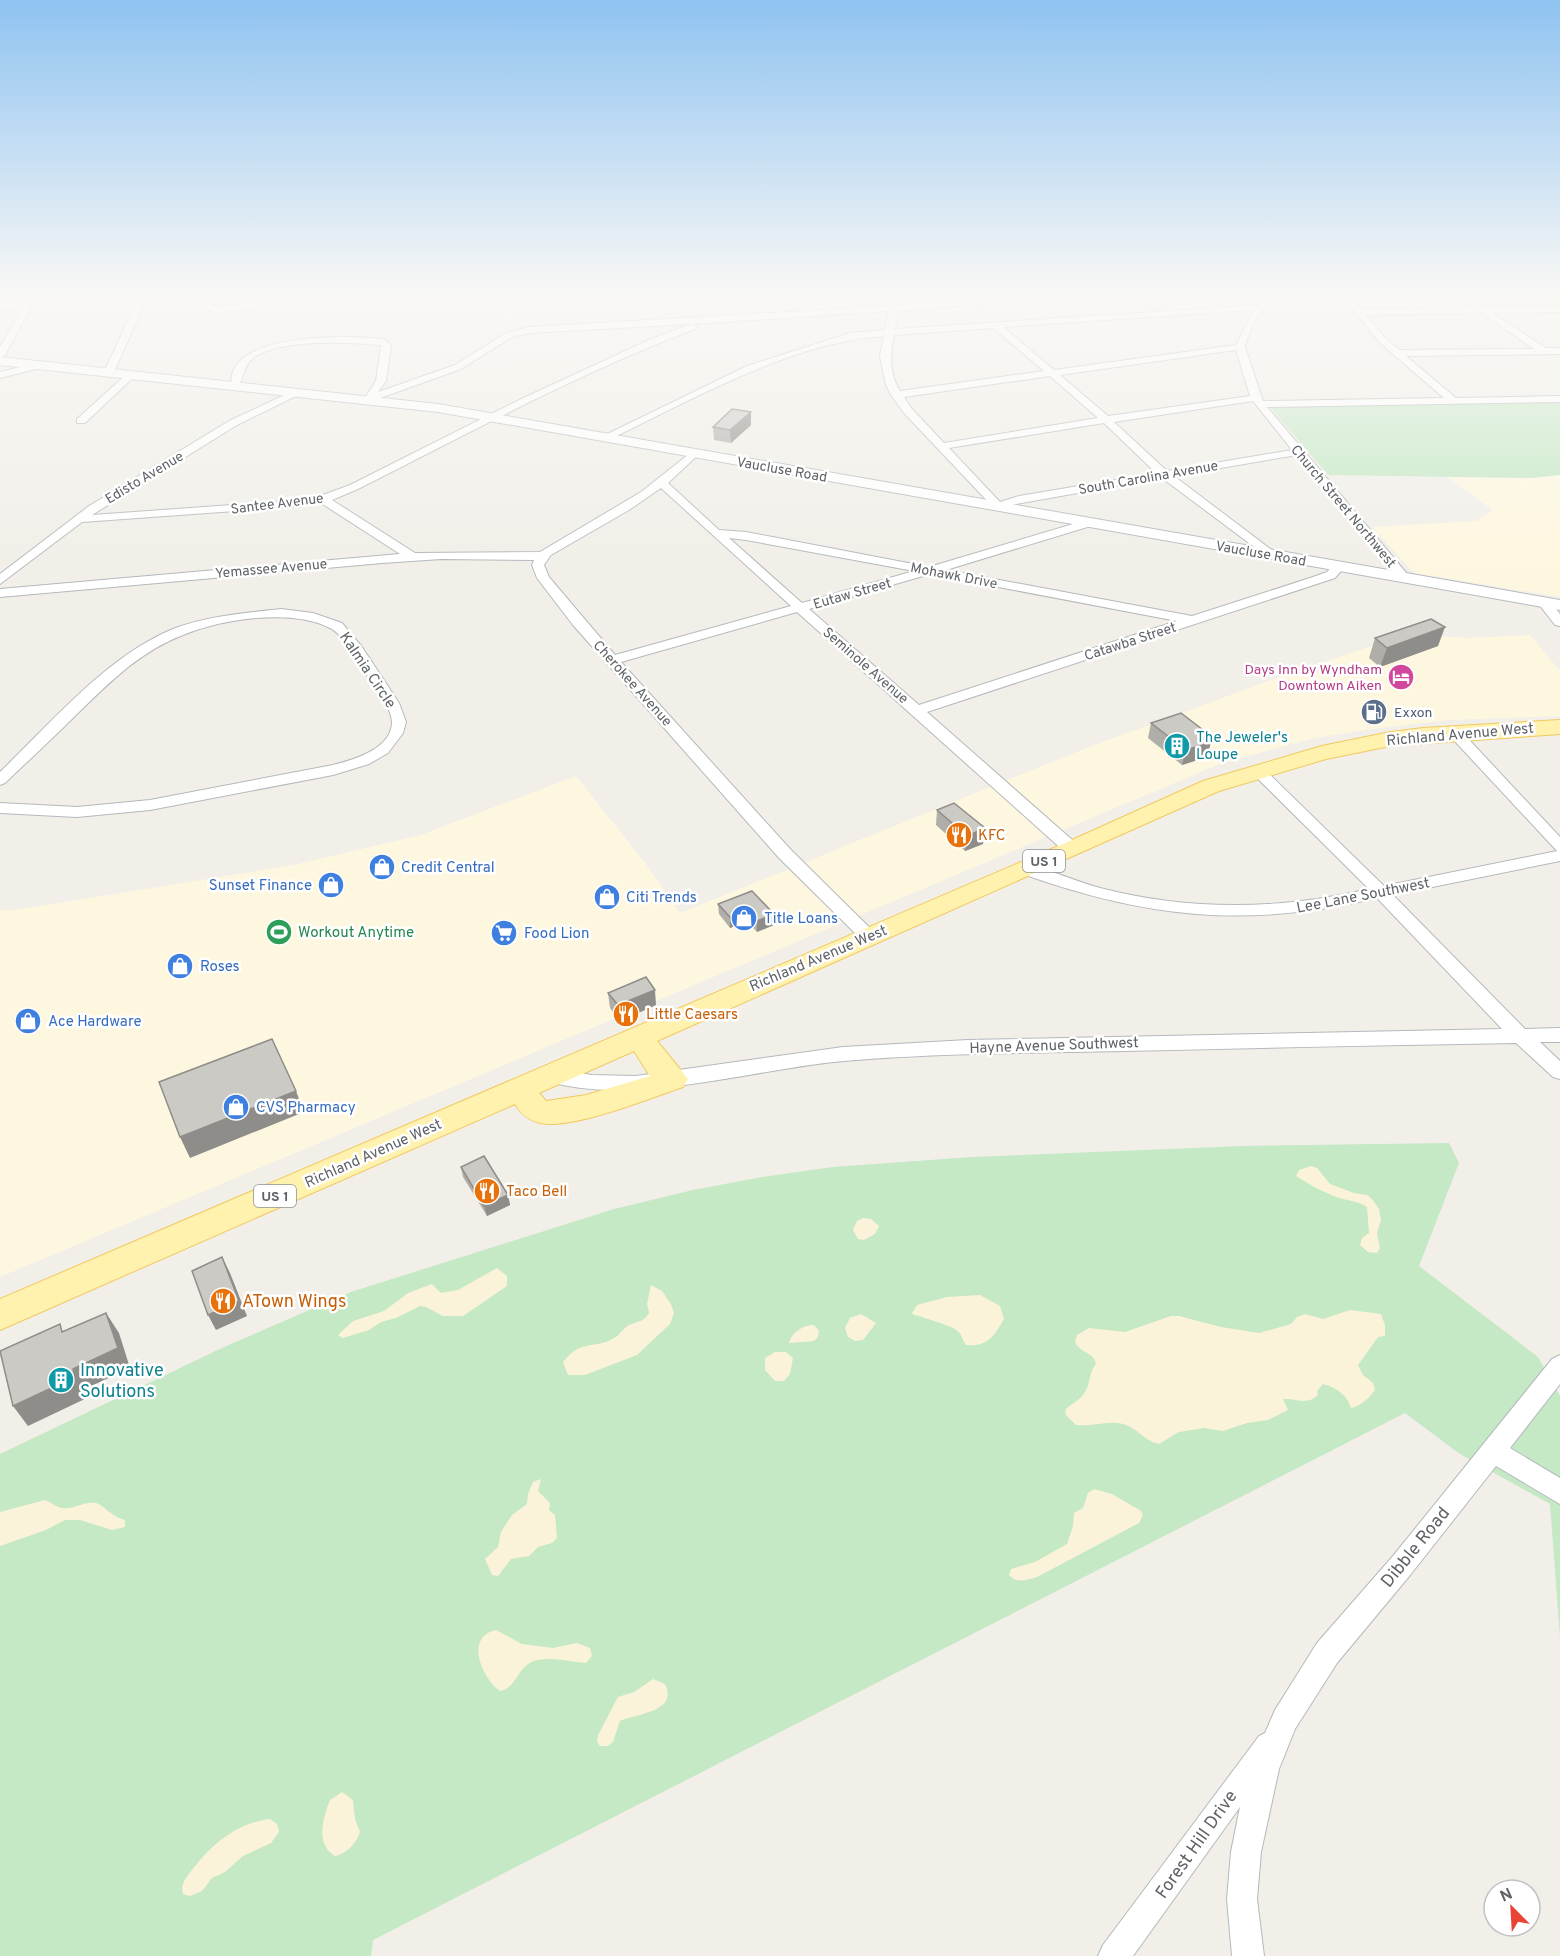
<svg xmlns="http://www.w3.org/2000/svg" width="1560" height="1956" font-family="Overpass,sans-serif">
<rect width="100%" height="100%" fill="#f1efe8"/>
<g fill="#fef7e0">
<polygon points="1560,475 1560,597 1414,573 1372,527 1477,521 1493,510 1447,477 1531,478"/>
<polygon points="1407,634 1468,638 1530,635 1560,671 1560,716 1449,720 1364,730 1311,739 1222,763 0,1277 0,910 15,910 294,865 421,835 576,776 645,863 680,913 1084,749 1285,675"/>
</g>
<g fill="#c5e8c5">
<polygon points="1560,402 1560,475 1531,478 1328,475 1269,406"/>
<polygon points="1449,1143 1459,1163 1419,1266 1538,1357 1560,1396 1560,1637 1550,1504 1460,1454 1405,1413 373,1940 371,1956 0,1956 0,1454 224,1347 351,1292 614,1209 693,1190 762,1177 833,1167 972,1157 1242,1146"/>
</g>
<g fill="#fbf3d9">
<path d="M1311 1166 1317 1168 1330 1184 1354 1193 1367 1195 1372 1199 1379 1209 1381 1220 1377 1233 1380 1248 1377 1253 1368 1252 1360 1245 1362 1238 1369 1233 1367 1207C1358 1201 1349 1201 1339 1198 1325 1193 1308 1184 1296 1176L1299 1170Z"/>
<polygon points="863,1218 871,1219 879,1226 875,1234 864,1240 858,1239 853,1230 857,1221"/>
<polygon points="497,1268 507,1276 507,1286 463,1316 443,1316 426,1307 420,1306 396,1318 381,1322 369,1330 343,1338 338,1335 353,1321 384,1311 408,1293 432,1284 441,1293 458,1290"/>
<path d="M651 1285 662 1291 671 1304 674 1313 670 1324 637 1355 585 1375H568L563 1362C582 1338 595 1350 614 1338 620 1335 623 1328 629 1325 638 1321 644 1322 649 1313L647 1304Z"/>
<path d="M980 1295 1000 1306 1004 1319C994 1336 988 1347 966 1345 962 1340 962 1333 955 1329 950 1326 918 1315 914 1315L912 1313 917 1305 947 1297Z"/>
<path d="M1350 1310 1381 1314 1385 1325V1336L1378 1337 1358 1365 1363 1375 1373 1383 1375 1390C1369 1398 1361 1406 1351 1408 1348 1396 1336 1387 1323 1384L1317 1391 1318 1395C1306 1406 1297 1398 1283 1399L1288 1410 1268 1420 1247 1423 1223 1431 1204 1428 1179 1432 1159 1444C1144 1441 1138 1428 1123 1424 1109 1420 1091 1427 1076 1425L1065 1414 1066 1409C1071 1404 1078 1401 1082 1396 1091 1387 1088 1373 1096 1364 1094 1352 1080 1353 1075 1342L1077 1335 1089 1328 1125 1332 1171 1316H1179L1221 1327 1259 1333 1291 1324 1297 1317 1305 1314 1323 1319Z"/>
<polygon points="861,1314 876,1323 863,1340 855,1341 848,1337 845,1328 850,1318"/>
<path d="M814 1325 819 1331 818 1337 814 1341 789 1343C792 1332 803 1325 814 1325Z"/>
<polygon points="775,1352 786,1352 793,1358 790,1374 784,1381 775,1381 765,1370 765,1358"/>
<polygon points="541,1479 538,1491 550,1503 549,1510 555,1515 557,1538 552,1543 538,1547 529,1556 511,1559 498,1576 492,1575 485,1559 498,1547 501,1532 512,1515 527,1504 528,1494 533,1482"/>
<path d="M1094 1489 1112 1494 1141 1511 1143 1515 1139 1523 1037 1577C1027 1580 1017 1584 1009 1575L1011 1569 1035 1562 1067 1544 1073 1526 1074 1513 1083 1508 1088 1493Z"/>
<path d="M45 1500C51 1502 56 1507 62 1508 74 1510 84 1501 96 1503 104 1505 111 1517 125 1520V1527L112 1530 80 1520H65L46 1530 0 1546V1512Z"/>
<path d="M496 1630 522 1644 553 1648 577 1643 590 1648 592 1656 586 1663C570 1662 549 1656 534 1661 517 1667 517 1688 500 1691 482 1678 464 1637 496 1630Z"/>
<path d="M653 1679 665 1684C679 1712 635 1714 620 1721L613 1742 608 1746H600L597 1742 598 1735 618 1697 634 1692Z"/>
<path d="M342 1792 353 1800 355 1819 360 1832C357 1842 347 1854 335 1856 315 1844 323 1818 330 1800Z"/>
<path d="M270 1819 277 1824 279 1832 271 1843 243 1856 225 1872 212 1878 202 1891 190 1896 183 1894 182 1887 184 1881C205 1851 231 1824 270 1819Z"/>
</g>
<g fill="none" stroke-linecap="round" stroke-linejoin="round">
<defs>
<g id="street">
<polygon points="22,291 31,291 34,296 34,302 5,355 0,358 0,347 26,302 26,296"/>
<polygon points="142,291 150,291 114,372 106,374 104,372"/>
<polygon points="204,291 212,291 209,305 217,307 356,291 386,291 216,313 200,306"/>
<path d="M893 291H901L899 305 1094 291H1141L898 311 895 329 1259 305 1283 291H1295C1287 297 1277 300 1269 305 1257 313 1248 333 1245 347L1263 401 1444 398 1379 342 1338 291H1347L1362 309 1473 308 1450 291H1460L1484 307 1560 306V312L1492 313 1546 348H1560V354L1406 356 1456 398 1560 396V402L1267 407 1408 575 1410 578 1404 582 1400 581 1297 455 1174 476 1273 551V557L1269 558 1162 478 994 508 904 413 891 395 886 385 880 357 884 336C792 342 691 400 608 440L599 438 747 366 850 333 885 330 889 311 692 324 697 327 695 329C579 373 469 433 358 489L332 500 415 553 540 552 641 492 694 450 698 451V455L668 483 719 530 746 532 929 567 1090 519 1096 523 1094 525 946 570 1192 616 1310 578 1327 572 1335 563H1343L1345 566 1335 578 927 712 1078 845 1080 849 1072 854 1066 853 797 612 621 662 791 850 874 932 877 936 874 940H862L779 858 573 625 537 578 532 565 534 560 441 559 382 563 0 597V589L400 554 321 503 303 506 82 522 0 584V574L89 506 229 421 295 390 304 392 237 425 92 515 303 500 320 496 350 485 519 400 649 340 691 324 529 333 512 337 461 369 369 402 364 399 376 381 381 346 380 345C349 342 272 338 250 361 244 368 243 379 238 387H232C221 332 353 334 385 340L391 345 386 381 378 392 455 365 506 333 529 327 890 306ZM1254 310 1236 345 1054 370 1003 327ZM1481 313 1534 349 1400 350 1385 338 1366 315ZM993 328 1044 371 900 391C889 374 890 354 894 335ZM1236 350 1250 396 1108 416 1060 375ZM1050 376 1098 418 944 443 912 409 904 397ZM1253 401 1292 450 1167 471 1114 422ZM1104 423 1156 473 1019 496 1000 502 949 448ZM661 488 791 606 615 655 549 577 544 565 551 555 629 510ZM729 538 746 540 914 571 802 603ZM930 574 1177 621 919 705 809 609Z"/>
<polygon points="41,362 44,363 44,367 0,378 0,372"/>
<polygon points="129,372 137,374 85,423 77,423 77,419"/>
<polygon points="1544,599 1549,600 1560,614 1560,626 1555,625 1538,603"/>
<path d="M281 609 313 613 342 623 362 647 399 703 406 722 403 733 388 753 369 764 333 775 150 810 77 817 0 813V803L77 807 150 800 333 765C353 760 392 749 392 722 391 705 373 685 364 671 355 658 344 635 330 628 292 608 222 619 183 635 139 652 110 682 78 713 54 737 29 760 5 783L0 785V772C51 723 107 656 173 629 206 616 245 613 281 609Z"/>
<path d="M1454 728 1459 729 1560 837V861L1393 895 1525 1029 1560 1028V1042H1540L1560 1061V1079L1553 1077 1516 1043C1385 1045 1255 1048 1124 1051 1031 1053 937 1053 844 1061 751 1069 633 1108 543 1080L540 1075 543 1070 550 1068 592 1075 636 1076 843 1047 968 1040 1502 1029 1377 898C1247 929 1145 918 1020 873L1018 869 1020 865 1026 864C1051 870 1075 881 1100 888 1189 911 1280 910 1369 889L1253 774 1250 771 1258 766 1263 768 1384 886 1557 851 1449 735 1447 732 1449 729Z"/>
<polygon points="1560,1355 1560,1384 1510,1448 1560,1478 1560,1504 1496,1466 1411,1574 1337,1663 1295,1729 1279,1769 1261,1852 1257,1899 1264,1956 1232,1956 1227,1899 1231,1852 1240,1807 1133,1956 1098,1956 1103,1945 1259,1736 1265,1733 1275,1710 1317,1643 1393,1556 1552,1359"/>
</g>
<g id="secondary">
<polygon points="76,291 105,291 100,294 0,310 0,304"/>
<polygon points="0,357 438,404 1560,600 1560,610 438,412 0,365"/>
</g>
<path id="primary" d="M1560 720V734L1390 746 1326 759 1219 791 657 1041 688 1079 683 1087C650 1098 572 1130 540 1123 528 1120 521 1114 515 1104L0 1330V1299L1063 844 1203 781 1322 746 1390 732 1423 728ZM634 1051 650 1076 586 1095 546 1101 539 1093Z"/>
</defs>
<use href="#street" stroke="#b5b8bc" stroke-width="2"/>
<use href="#secondary" stroke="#b6babf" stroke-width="2"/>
<use href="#primary" stroke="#f2c960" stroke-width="2"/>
<use href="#street" fill="#fff" fill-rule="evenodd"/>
<use href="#secondary" fill="#fff" fill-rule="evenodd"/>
<use href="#primary" fill="#fff2af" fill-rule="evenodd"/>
</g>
<g fill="#afaea9">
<polygon points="751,425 731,443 714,440 713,427"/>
<polygon points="1375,638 1438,646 1380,667 1369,658"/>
<polygon points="1151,723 1203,730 1201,735 1211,742 1207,757 1182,765 1148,738"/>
<polygon points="937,810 983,844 965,851 936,825"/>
<polygon points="752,891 774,925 757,932 747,921 730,928 719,914 718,904"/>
<polygon points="608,993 656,1005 620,1021 610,1008"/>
<polygon points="461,1167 508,1195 510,1205 487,1216 463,1177"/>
</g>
<g fill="#8f8d8a">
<polygon points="751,412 751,425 731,443 730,430"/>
<polygon points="1445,627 1438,646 1380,667 1387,648"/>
<polygon points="1211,742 1207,757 1182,765 1186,750"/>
<polygon points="985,828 983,844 965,851 967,836"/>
<polygon points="747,910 747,921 730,928 730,917"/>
<polygon points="774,914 774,925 757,932 757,921"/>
<polygon points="655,990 656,1005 620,1021 618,1005"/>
<polygon points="296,1091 304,1112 190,1158 180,1137"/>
<polygon points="508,1195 510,1205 487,1216 484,1206"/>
<polygon points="222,1257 230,1273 247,1316 216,1330 208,1315"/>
<polygon points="106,1313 119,1333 130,1368 87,1388 89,1397 28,1426 13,1406 73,1369"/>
</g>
<g fill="#cccac5" stroke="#8f8d8a" stroke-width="1.5">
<polygon points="732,409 751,412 730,430 713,427"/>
<polygon points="1431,619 1445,627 1387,648 1375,638"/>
<polygon points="1181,713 1203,730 1197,732 1211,742 1186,750 1151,723"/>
<polygon points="954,803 985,828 967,836 937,810"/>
<polygon points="752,891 774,914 757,921 747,910 730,917 718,904"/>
<polygon points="646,977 655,990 618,1005 608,993"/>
<polygon points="272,1039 296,1091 180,1137 159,1082"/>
<polygon points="484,1156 508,1195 484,1206 461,1167"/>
<polygon points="222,1257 239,1301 208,1315 192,1271"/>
<polygon points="106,1313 118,1348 73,1369 75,1377 13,1406 0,1351 60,1324 62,1332"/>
</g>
<linearGradient id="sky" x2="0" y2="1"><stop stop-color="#8fc3f1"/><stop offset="0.52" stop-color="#f9f8f5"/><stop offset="1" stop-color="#f9f8f5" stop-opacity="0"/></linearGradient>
<rect width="1560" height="565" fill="url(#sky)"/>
<defs>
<symbol id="hotel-disc" viewBox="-11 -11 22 22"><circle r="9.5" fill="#d1479c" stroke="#fff"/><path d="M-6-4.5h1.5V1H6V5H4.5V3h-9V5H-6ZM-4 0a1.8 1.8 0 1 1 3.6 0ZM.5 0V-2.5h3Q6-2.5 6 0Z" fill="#fff"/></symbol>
<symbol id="fuel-disc" viewBox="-11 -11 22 22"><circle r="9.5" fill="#5c6f8a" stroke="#fff"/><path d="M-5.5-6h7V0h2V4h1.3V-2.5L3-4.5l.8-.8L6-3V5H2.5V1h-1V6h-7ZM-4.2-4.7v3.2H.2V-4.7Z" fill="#fff"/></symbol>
<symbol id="building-disc" viewBox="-11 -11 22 22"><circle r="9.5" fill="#0f9aa8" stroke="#fff"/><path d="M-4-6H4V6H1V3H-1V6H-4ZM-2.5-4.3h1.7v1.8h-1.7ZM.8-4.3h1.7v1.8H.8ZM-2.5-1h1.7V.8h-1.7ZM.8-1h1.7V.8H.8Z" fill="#fff"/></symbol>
<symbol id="restaurant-disc" viewBox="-11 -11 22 22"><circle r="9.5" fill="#e8710a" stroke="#fff"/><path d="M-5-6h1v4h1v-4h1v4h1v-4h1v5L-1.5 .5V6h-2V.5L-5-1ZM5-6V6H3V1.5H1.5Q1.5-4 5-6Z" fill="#fff"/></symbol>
<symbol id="shop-disc" viewBox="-11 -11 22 22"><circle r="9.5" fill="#3f7fe0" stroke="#fff"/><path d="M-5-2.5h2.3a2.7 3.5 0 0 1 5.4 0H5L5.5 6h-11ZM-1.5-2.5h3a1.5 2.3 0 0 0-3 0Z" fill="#fff"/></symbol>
<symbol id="stadium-disc" viewBox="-11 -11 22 22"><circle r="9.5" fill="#2e9e5b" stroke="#fff"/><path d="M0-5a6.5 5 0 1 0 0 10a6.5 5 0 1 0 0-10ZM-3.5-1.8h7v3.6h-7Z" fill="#fff"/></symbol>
<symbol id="supermarket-disc" viewBox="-11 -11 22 22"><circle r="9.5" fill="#3f7fe0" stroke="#fff"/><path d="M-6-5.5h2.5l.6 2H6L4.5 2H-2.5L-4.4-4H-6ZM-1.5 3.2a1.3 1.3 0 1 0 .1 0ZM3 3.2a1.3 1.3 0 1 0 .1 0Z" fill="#fff"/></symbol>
</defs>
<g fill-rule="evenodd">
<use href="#hotel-disc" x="1386" y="662" width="30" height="30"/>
<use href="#fuel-disc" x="1359" y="697" width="30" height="30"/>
<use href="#building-disc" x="1162" y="731" width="30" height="30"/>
<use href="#restaurant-disc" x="944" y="820" width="30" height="30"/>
<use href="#shop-disc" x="367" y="852" width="30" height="30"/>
<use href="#shop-disc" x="316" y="870" width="30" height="30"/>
<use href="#shop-disc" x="592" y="882" width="30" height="30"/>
<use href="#shop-disc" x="729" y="903" width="30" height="30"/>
<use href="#stadium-disc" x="264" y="917" width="30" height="30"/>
<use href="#supermarket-disc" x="489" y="918" width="30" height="30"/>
<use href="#shop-disc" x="165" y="951" width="30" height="30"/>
<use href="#restaurant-disc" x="611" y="999" width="30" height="30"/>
<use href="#shop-disc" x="13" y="1006" width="30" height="30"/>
<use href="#shop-disc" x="221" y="1092" width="30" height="30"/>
<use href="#restaurant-disc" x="472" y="1176" width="30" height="30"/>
<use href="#restaurant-disc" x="208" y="1286" width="30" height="30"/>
<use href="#building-disc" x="46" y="1365" width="30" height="30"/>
</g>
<g text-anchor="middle" stroke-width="5" stroke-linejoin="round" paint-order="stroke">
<g font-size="14" fill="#5f6368" stroke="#fff">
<text transform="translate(782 469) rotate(10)" y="5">Vaucluse Road</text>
<text transform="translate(144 477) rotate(-31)" y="5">Edisto Avenue</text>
<text transform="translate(1148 477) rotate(-10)" y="5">South Carolina Avenue</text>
<text transform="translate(277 503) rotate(-7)" y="5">Santee Avenue</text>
<text transform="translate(1344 506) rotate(50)" y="5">Church Street Northwest</text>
<text transform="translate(1261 553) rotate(10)" y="5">Vaucluse Road</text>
<text transform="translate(271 568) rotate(-5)" y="5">Yemassee Avenue</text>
<text transform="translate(954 575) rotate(11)" y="5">Mohawk Drive</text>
<text transform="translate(852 593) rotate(-16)" y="5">Eutaw Street</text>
<text transform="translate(1130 641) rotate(-18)" y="5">Catawba Street</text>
<text transform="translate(866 665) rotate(41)" y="5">Seminole Avenue</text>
<text transform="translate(633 683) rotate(48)" y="5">Cherokee Avenue</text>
</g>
<g font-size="14" fill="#b23c85" stroke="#fff" text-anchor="end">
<text x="1382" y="674">Days Inn by Wyndham<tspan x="1382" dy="16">Downtown Aiken</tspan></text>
</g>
<g font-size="14" fill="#4e5e75" stroke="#fff" text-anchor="start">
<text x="1394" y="717">Exxon</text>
</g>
<g fill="#fff" stroke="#8f9295" stroke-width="1.5">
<rect x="1023" y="850" width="42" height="22" rx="4.5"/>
<rect x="254" y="1185" width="42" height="22" rx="4.5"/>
</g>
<g font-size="14" font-weight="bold" fill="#5f6368">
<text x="1044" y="866">US 1</text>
<text x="275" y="1201">US 1</text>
</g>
<g font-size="15" fill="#5f6368" stroke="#fff">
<text transform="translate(368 670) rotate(56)" y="5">Kalmia Circle</text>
<text transform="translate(1460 734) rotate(-5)" y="5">Richland Avenue West</text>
<text transform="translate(1363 895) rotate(-11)" y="5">Lee Lane Southwest</text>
<text transform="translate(818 958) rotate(-23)" y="5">Richland Avenue West</text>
<text transform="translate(1054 1045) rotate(-2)" y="5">Hayne Avenue Southwest</text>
<text transform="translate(373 1153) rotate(-24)" y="5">Richland Avenue West</text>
</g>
<g font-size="15" fill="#0d838f" stroke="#fff" text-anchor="start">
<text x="1196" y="742">The Jeweler's<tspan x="1196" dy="17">Loupe</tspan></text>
</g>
<g font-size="15" fill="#c56008" stroke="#fff" text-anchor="start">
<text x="978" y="840">KFC</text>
<text x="646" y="1019">Little Caesars</text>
<text x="506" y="1196">Taco Bell</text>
</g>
<g font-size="15" fill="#366cbe" stroke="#fff" text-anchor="start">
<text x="401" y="872">Credit Central</text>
<text x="312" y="890" text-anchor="end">Sunset Finance</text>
<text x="626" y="902">Citi Trends</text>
<text x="764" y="923">Title Loans</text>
<text x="524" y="938">Food Lion</text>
<text x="200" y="971">Roses</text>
<text x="48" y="1026">Ace Hardware</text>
<text x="256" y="1112">CVS Pharmacy</text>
</g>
<g font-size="15" fill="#27864d" stroke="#fff" text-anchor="start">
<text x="298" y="937">Workout Anytime</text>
</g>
<g font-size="18" fill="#c56008" stroke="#fff" text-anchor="start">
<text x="242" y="1307">ATown Wings</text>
</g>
<g font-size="18" fill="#0d838f" stroke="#fff" text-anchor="start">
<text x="80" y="1376">Innovative<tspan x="80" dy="21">Solutions</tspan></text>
</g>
<g font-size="18" fill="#5f6368" stroke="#fff">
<text transform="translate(1415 1547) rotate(-51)" y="6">Dibble Road</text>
<text transform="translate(1196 1844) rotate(-55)" y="6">Forest Hill Drive</text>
</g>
</g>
<g transform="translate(1512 1908) rotate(336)"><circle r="28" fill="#ffffff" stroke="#bfc1c3" stroke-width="1.5"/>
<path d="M0-4.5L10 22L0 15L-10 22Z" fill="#ea4335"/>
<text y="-9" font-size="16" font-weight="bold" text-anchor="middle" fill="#5f6368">N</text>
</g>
</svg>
